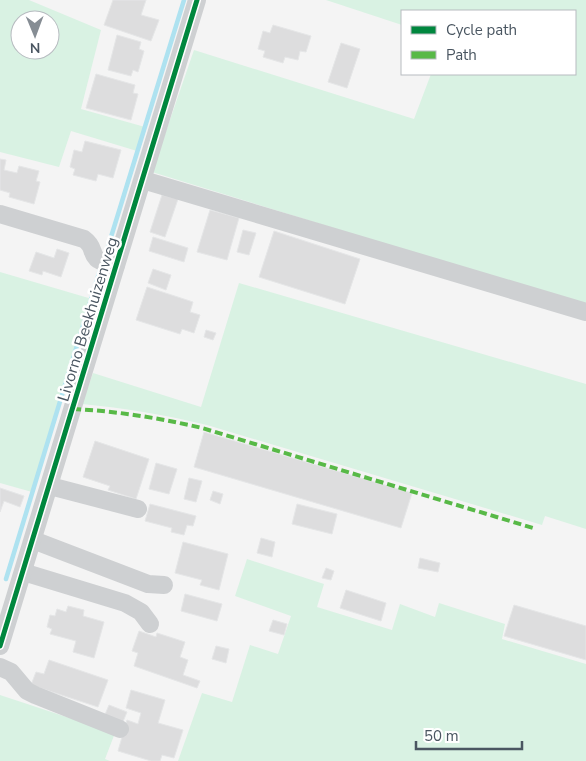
<svg xmlns="http://www.w3.org/2000/svg" width="586" height="761" font-family="'Nunito Sans',sans-serif">
<rect width="100%" height="100%" fill="#f4f4f4"/>
<g fill="#d9f2e3" fill-rule="evenodd">
<path d="M0 0H29L101 30 81 109 145 127 137 151 71 131 59 167 0 152ZM20 20H50V50H20Z"/>
<polygon points="326,0 586,0 586,306 152,172 194,50 414,119 431,74 575,74 575,11 402,11 402,25"/>
<polygon points="0,272 92,299 32,492 0,483"/>
<path d="M239 283 586 384V529L545 516 542 525 207 425C166 415 124 408 82 404L93 373 201 407Z"/>
<polygon points="247,559 324,584 317,607 392,630 400,604 435,617 439,603 505,624 502,639 586,664 586,761 178,761 202,693 232,702 250,645 278,654 291,616 235,596"/>
<polygon points="0,695 115,733 105,759 110,761 0,761"/>
</g>
<g fill="none" stroke-linecap="round" stroke-linejoin="round">
<g stroke="#aee2f0" stroke-width="4.5">
<polyline points="107,250 184,0"/>
<polyline points="6,579 100,270"/>
</g>
</g>
<g fill="#ddddde" stroke="#e5e6e7">
<polygon points="113,0 146,0 141,15 159,20 151,41 104,25"/>
<polygon points="273,25 311,36 306,52 300,51 298,60 285,57 283,63 263,57 265,51 258,49 263,31 270,33"/>
<polygon points="117,35 141,42 139,49 144,51 138,72 133,70 131,76 108,70"/>
<polygon points="341,43 360,49 347,88 328,82"/>
<polygon points="96,74 135,85 133,93 138,94 131,120 86,108"/>
<polygon points="85,141 121,150 113,178 98,174 96,181 73,175 75,169 70,167 74,150 82,152"/>
<polygon points="0,159 6,160 4,170 17,173 19,166 39,171 36,181 40,182 34,204 9,197 10,193 0,190"/>
<polygon points="162,195 178,199 165,237 150,232"/>
<polygon points="210,210 239,218 227,260 197,252"/>
<polygon points="243,230 256,233 249,255 237,252"/>
<polygon points="274,231 360,259 345,304 259,277"/>
<polygon points="153,237 188,248 184,262 149,251"/>
<polygon points="57,249 69,253 61,277 43,271 42,275 29,271 36,252 54,258"/>
<polygon points="153,269 171,275 166,290 148,283"/>
<polygon points="147,287 193,302 190,312 200,315 194,333 182,329 180,334 136,320"/>
<polygon points="206,330 216,333 213,340 204,337"/>
<polygon points="204,432 412,493 401,528 194,467"/>
<polygon points="95,441 149,459 136,499 108,490 110,486 83,477"/>
<polygon points="156,463 177,469 169,494 149,489"/>
<polygon points="189,478 202,481 196,502 184,499"/>
<polygon points="0,488 24,496 20,507 4,501 0,512"/>
<polygon points="213,491 223,494 220,504 210,500"/>
<polygon points="150,504 196,516 193,526 187,525 184,535 171,532 172,528 145,521"/>
<polygon points="297,504 337,514 332,534 292,524"/>
<polygon points="261,538 275,542 272,557 257,553"/>
<polygon points="183,542 228,554 219,590 200,585 202,580 175,573"/>
<polygon points="420,558 440,563 438,572 418,568"/>
<polygon points="326,568 334,571 331,580 322,578"/>
<polygon points="346,590 386,603 381,621 340,608"/>
<polygon points="185,594 222,604 217,621 181,611"/>
<polygon points="514,605 586,626 586,660 504,636"/>
<polygon points="68,606 84,610 83,616 104,622 94,658 73,652 76,641 50,634 52,629 47,627 50,615 55,616 57,609 66,612"/>
<polygon points="273,620 287,624 284,635 269,631"/>
<polygon points="139,631 156,637 157,633 185,642 180,657 188,660 183,675 200,681 197,688 134,666 138,653 132,651"/>
<polygon points="216,646 229,649 226,663 212,659"/>
<polygon points="49,660 108,680 98,707 31,685 36,672 44,674"/>
<polygon points="131,690 165,700 158,723 183,730 174,758 162,755 160,761 151,761 118,751 127,720 138,724 141,713 126,708"/>
<polygon points="109,705 127,712 122,724 104,717"/>
</g>
<g fill="none" stroke-linecap="round" stroke-linejoin="round">
<g stroke="#ced0d2" stroke-width="18">
<polyline points="143,180 586,312"/>
<path d="M0 214 84 239C95 247 90 252 97 259 101 263 111 263 116 265"/>
<polyline points="50,486 138,509"/>
<polyline points="33,540 148,584 164,585"/>
<polyline points="23,572 125,603 141,612 150,624"/>
<polyline points="0,646 197,0"/>
<polyline points="0,667 11,672 27,691 35,695 120,729"/>
</g>
<path stroke="#58b947" stroke-width="4" stroke-dasharray="8 4" stroke-linecap="butt" d="M73 409C117 411 159 418 202 428L533 528"/>
<defs>
<polyline id="cycleway" points="0,646 197,0"/>
</defs>
<use href="#cycleway" stroke="#fff" stroke-width="8"/>
<use href="#cycleway" stroke="#00873e" stroke-width="5"/>
</g>
<g text-anchor="middle" stroke-width="5" stroke-linejoin="round" paint-order="stroke">
<g font-size="16" fill="#4a5661" stroke="#fff">
<text transform="translate(87 319) rotate(-73)" y="6">Livorno Beekhuizenweg</text>
</g>
</g>
<rect x="401" y="10" width="175" height="65" fill="#ffffff" stroke="#b7bbc0"/>
<rect x="411" y="26" width="25" height="8" fill="#00873e" stroke="#b7bbc0"/>
<text x="446" y="35" font-size="15" fill="#4a5661">Cycle path</text>
<rect x="411" y="51" width="25" height="8" fill="#58b947" stroke="#b7bbc0"/>
<text x="446" y="60" font-size="15" fill="#4a5661">Path</text>
<g transform="translate(35 35) rotate(179)"><circle r="24" fill="#ffffff" stroke="#b7bbc0"/>
<path d="M0-4L9 19L0 12L-9 19Z" fill="#868d94"/>
<text y="-8" font-size="14" font-weight="bold" text-anchor="middle" fill="#4a5661">N</text>
</g>
<path d="M416 741v8h106v-8" fill="none" stroke="#4a5661" stroke-width="2.5"/>
<text x="424" y="741" font-size="15" fill="#4a5661" stroke="#ffffff" stroke-width="4" paint-order="stroke">50 m</text>
</svg>
